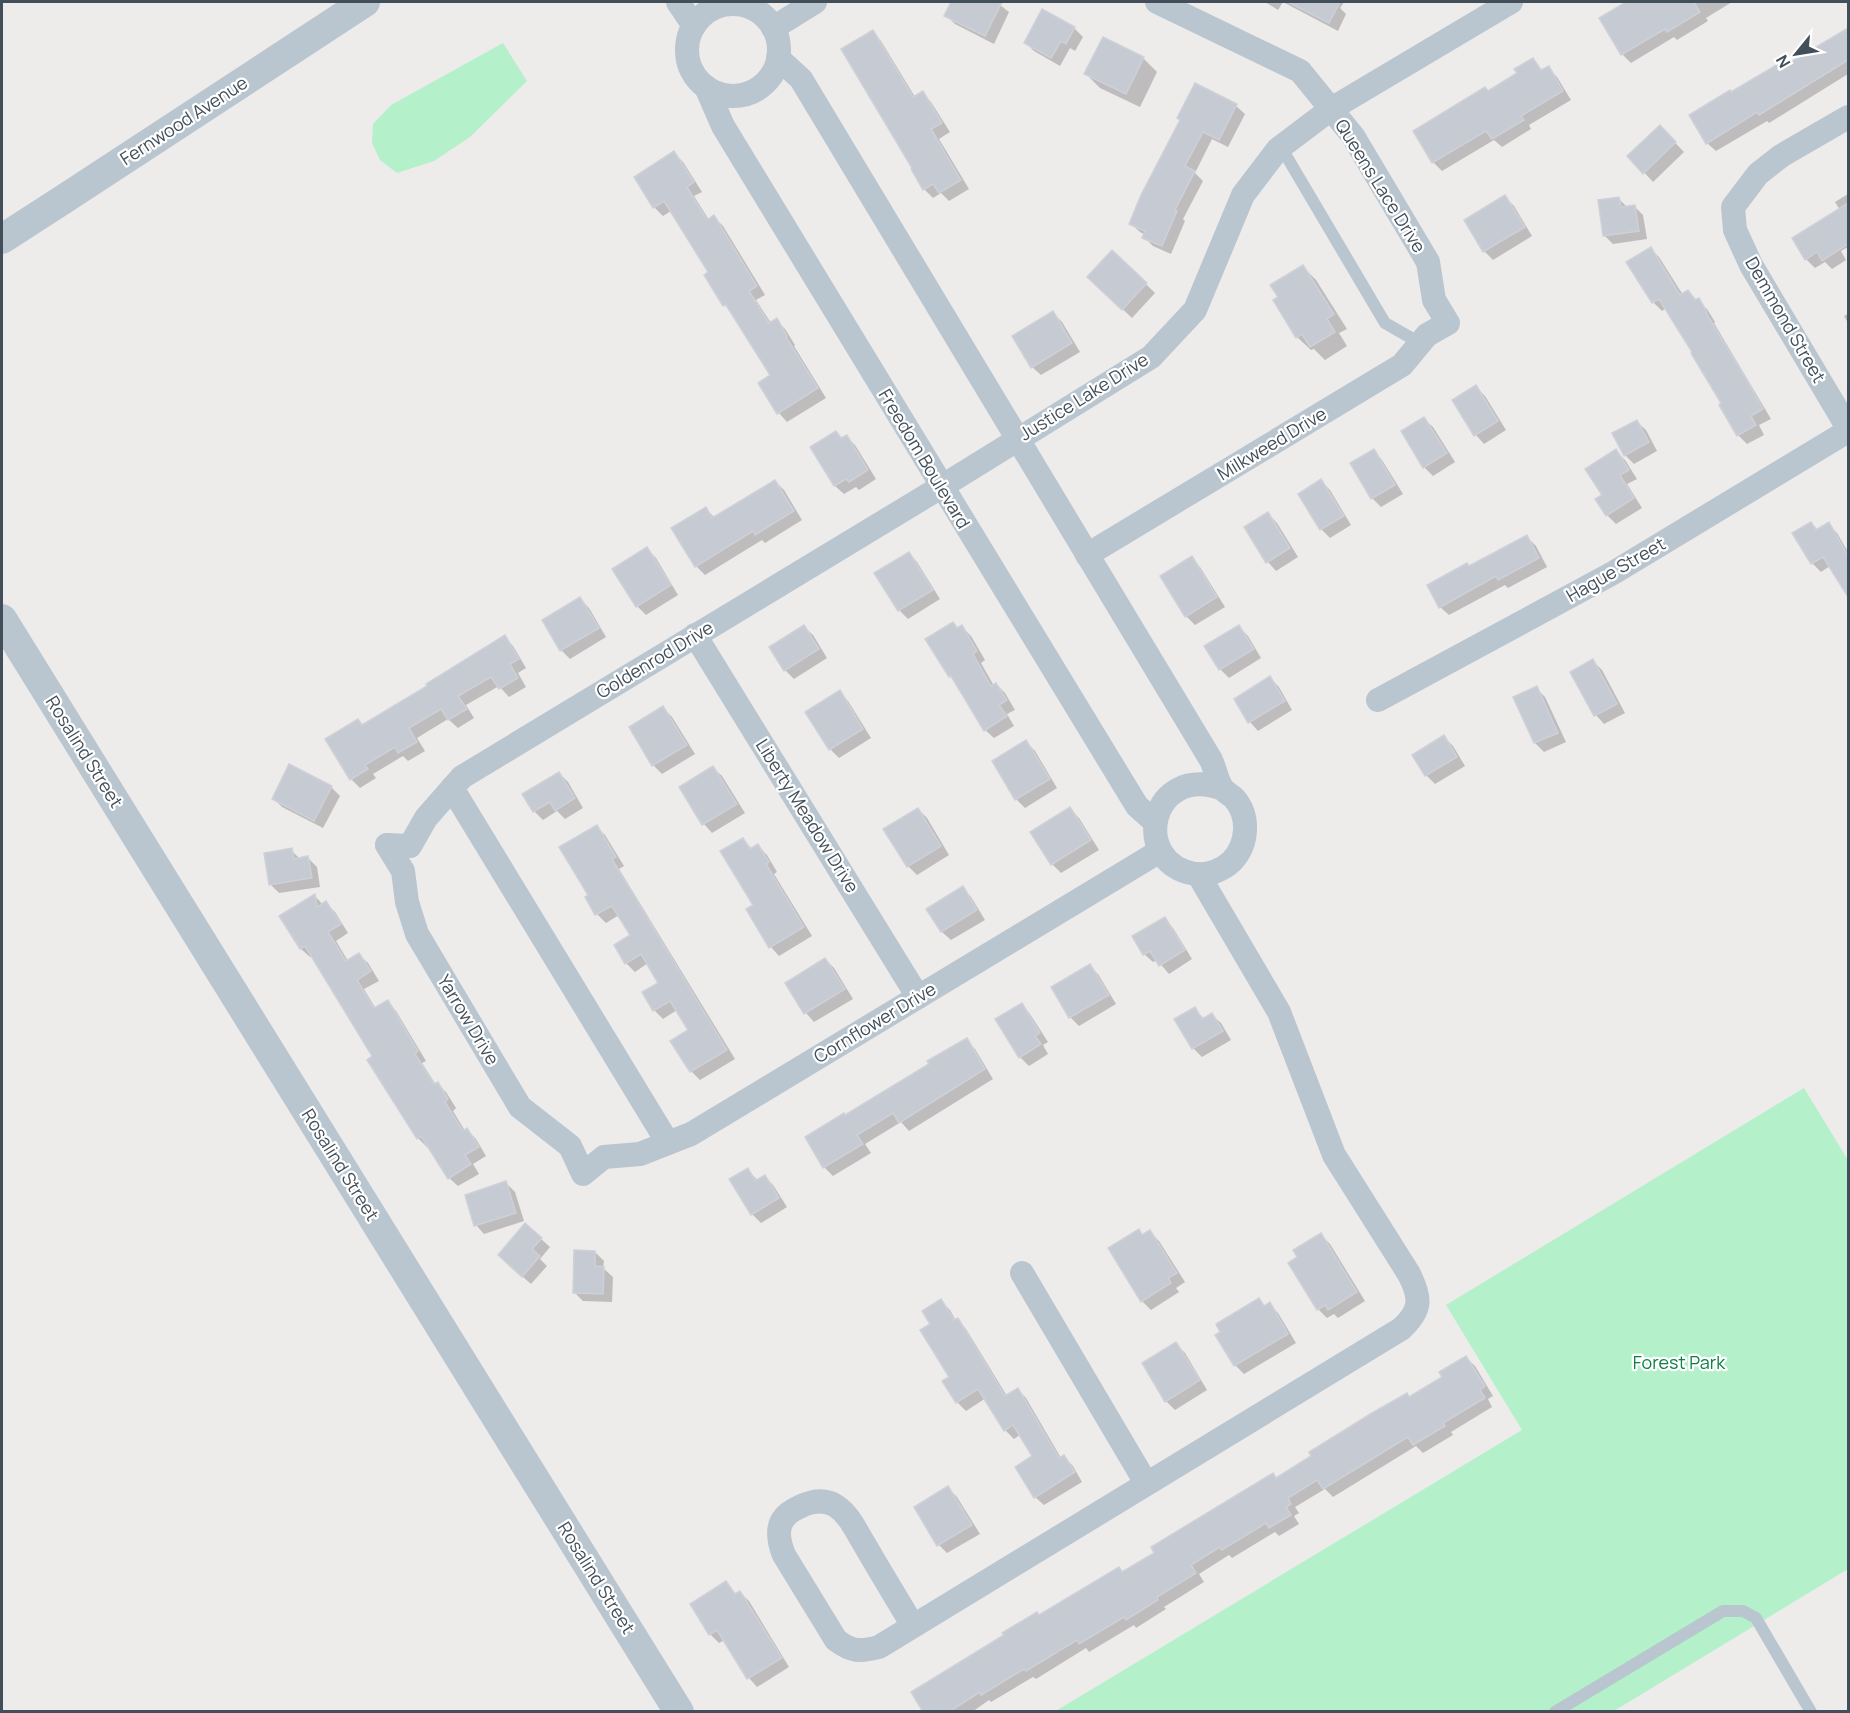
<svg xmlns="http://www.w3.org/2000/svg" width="1850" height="1713" font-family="Manrope,sans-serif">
<rect width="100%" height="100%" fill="#eeebeb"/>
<g fill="#b4f1cb">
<polygon points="503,43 527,81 470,137 434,161 397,173 380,160 372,143 373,124 391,105"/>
<polygon points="1804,1088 1848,1160 1848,1569 1614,1711 1054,1712 1522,1430 1446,1305"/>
</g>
<g fill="#0003">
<polygon points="953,2 996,2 1009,12 994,44 955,24 946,15"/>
<polygon points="1265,2 1344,2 1340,8 1346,14 1338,31 1283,2 1278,10"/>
<polygon points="1629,2 1732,2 1706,18 1708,21 1677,40 1674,37 1631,63 1622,54 1601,18"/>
<polygon points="1074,28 1083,37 1075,51 1070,48 1060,66 1034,51 1025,42"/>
<polygon points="1848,29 1848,74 1769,123 1767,121 1716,151 1707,143 1732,94 1787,66"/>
<polygon points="872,32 881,41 915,97 922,93 931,102 950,132 939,139 969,189 949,201 941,193 933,198 924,189"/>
<polygon points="1143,58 1157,72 1140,107 1100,88 1086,74"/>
<polygon points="1533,60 1543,71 1548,68 1557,77 1571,100 1529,125 1531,129 1502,147 1494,140 1442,171 1433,162"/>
<polygon points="1236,106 1245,114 1228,147 1212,139 1195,173 1203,181 1183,219 1185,221 1171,254 1153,246 1144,237 1145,235 1140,232 1131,224 1181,120"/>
<polygon points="1660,127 1684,152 1653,182 1629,156"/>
<polygon points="674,153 683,162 702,192 694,196 709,220 714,217 723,226 765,295 756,300 771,323 776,320 785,329 795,345 794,346 826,398 787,422 779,413 760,383 772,376 733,314 725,305 710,273 671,211 663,216 654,207"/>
<polygon points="1848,194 1848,247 1841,251 1846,260 1832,269 1825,262 1815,268 1806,259 1840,210 1835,202"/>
<polygon points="1505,197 1514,206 1532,236 1493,260 1484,251"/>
<polygon points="1619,199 1627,207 1634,206 1643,215 1647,239 1613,244 1604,235"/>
<polygon points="1650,249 1659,257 1683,295 1688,292 1707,309 1715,322 1714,323 1771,419 1759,425 1764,435 1747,444 1738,435 1723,404 1666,308 1662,311 1653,302"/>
<polygon points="1113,252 1155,293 1132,318 1098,286"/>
<polygon points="1303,267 1316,280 1347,329 1339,333 1347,346 1325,360 1314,349 1311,350 1297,337 1280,297"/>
<polygon points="1053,313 1062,322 1080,352 1041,375 1032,367"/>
<polygon points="1848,314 1848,323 1844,316"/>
<polygon points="1476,387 1485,396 1506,430 1484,444 1476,435"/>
<polygon points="1424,419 1433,427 1455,462 1433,476 1424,467"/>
<polygon points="1637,422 1646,430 1657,451 1634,464 1625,455"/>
<polygon points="836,433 842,439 847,437 855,445 876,479 859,490 856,487 844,494 835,486 812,447"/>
<polygon points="1374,451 1382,460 1403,494 1381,507 1372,498"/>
<polygon points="1616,451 1625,460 1637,479 1627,484 1642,508 1616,524 1607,515 1604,496"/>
<polygon points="775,481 784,490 802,520 765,543 762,540 705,575 696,566 706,509 715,518"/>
<polygon points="1321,481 1330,490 1351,525 1330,538 1321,529"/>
<polygon points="1268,514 1277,523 1298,557 1276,571 1268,562"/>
<polygon points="1811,523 1818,530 1828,524 1837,533 1848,552 1848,595 1830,566 1821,572 1812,563"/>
<polygon points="1527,537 1536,546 1547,567 1508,588 1505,585 1449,615 1440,607"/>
<polygon points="647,549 656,558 678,595 646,615 637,606"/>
<polygon points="909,554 917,562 940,599 908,619 899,610"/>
<polygon points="1191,558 1200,567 1225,607 1195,625 1186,616"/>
<polygon points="580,599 589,608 606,637 570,659 561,650 544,621"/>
<polygon points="953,624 958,629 962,627 971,636 985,660 981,663 994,686 996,684 1005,693 1015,710 1007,714 1014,726 994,738 985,730 957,684 950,676"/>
<polygon points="804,627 813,635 827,658 794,679 785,670"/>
<polygon points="1239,627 1248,636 1261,658 1229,678 1220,669"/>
<polygon points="505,637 513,646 526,668 518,673 526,687 509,697 499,686 466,705 474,718 458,728 448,719 417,738 425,751 408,761 403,756 373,774 376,778 360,788 351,779 358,721 363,726 429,686"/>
<polygon points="1593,661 1602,670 1625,713 1604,724 1596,715"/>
<polygon points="1270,678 1279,687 1292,710 1258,731 1250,722"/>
<polygon points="1536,688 1545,697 1566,742 1544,752 1535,743 1515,698"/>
<polygon points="839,692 848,701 871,738 839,758 830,749"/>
<polygon points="663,708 672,717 695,754 662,774 653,765"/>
<polygon points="1444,737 1453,746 1465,766 1435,784 1426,775"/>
<polygon points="1026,742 1035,751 1057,788 1025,808 1016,799"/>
<polygon points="713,768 722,776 745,813 712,833 704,824 681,787"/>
<polygon points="559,773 568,782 583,808 565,819 557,811 543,820 534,811 524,794"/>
<polygon points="331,787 340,796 323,828 282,807 273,798"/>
<polygon points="918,809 927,818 949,855 917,875 908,866 885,829"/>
<polygon points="1070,809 1079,818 1099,850 1061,873 1052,864"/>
<polygon points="596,827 605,835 624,866 619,869 735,1059 700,1080 691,1071 673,1041 690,1030 677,1010 663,1019 654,1010 660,984 648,963 635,972 626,963 632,936 619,915 606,923 597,914 587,898 590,895"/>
<polygon points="743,839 752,849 758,846 767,855 777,872 774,874 812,936 779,956 771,947 755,906"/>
<polygon points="291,850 300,859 308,858 317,867 320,887 279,893 271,885"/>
<polygon points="962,888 971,897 985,920 951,940 942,932 928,909"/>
<polygon points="315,896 323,905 326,903 335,912 348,933 336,941 348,961 359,955 368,963 379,981 364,989 376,1009 387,1002 396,1011 426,1061 422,1063 436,1085 437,1084 446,1092 456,1108 453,1111 465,1131 467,1130 476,1139 486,1156 473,1164 479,1174 458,1186 449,1178 429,1145 427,1147 418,1138 374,1057 313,955 310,957 301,949 281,917"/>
<polygon points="1164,919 1173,928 1192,959 1169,974 1157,960 1153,962 1144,954"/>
<polygon points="825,959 834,968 853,999 814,1022 806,1013 787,983"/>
<polygon points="1089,966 1098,974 1116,1004 1079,1026 1071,1018 1053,987"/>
<polygon points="1022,1005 1030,1014 1048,1042 1043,1045 1048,1054 1029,1066 1020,1057"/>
<polygon points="1195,1009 1204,1019 1212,1015 1221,1023 1231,1040 1202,1057 1193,1048"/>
<polygon points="966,1040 975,1049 993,1079 909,1131 901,1122 865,1144 871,1153 833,1176 824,1167 845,1117 931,1064"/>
<polygon points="748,1170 758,1181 765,1177 773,1185 787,1207 761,1223 752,1214"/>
<polygon points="506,1183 515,1192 524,1221 484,1234 476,1225"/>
<polygon points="1139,1231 1144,1236 1150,1232 1159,1241 1185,1282 1176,1288 1179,1292 1151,1310 1142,1301"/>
<polygon points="1321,1235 1330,1244 1365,1301 1338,1318 1334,1314 1327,1318 1318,1309 1299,1258"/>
<polygon points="541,1239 550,1247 540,1259 547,1266 531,1284 508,1264"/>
<polygon points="595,1252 604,1261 603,1268 613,1277 612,1302 583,1301 574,1292"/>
<polygon points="1258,1300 1265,1307 1269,1304 1278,1313 1296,1343 1244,1374 1235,1365 1217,1335"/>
<polygon points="941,1301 950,1310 956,1321 958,1320 966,1329 1007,1396 1018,1390 1026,1398 1061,1458 1064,1457 1073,1466 1082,1482 1044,1505 1035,1497 1035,1457 1021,1434 1014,1439 1005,1430 986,1398 966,1411 957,1402 951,1378 932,1325"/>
<polygon points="1176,1344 1185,1353 1207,1390 1175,1410 1166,1401"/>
<polygon points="1466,1358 1475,1366 1493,1396 1488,1399 1492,1407 1451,1432 1453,1435 1423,1453 1416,1446 1333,1497 1325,1489 1295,1507 1299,1513 1294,1516 1299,1524 1279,1536 1275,1532 1232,1558 1229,1555 1199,1574 1204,1582 1164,1607 1166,1609 1136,1628 1134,1625 1089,1652 1086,1648 1036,1679 1033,1677 991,1702 989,1700 972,1712 924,1712 1039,1616 1118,1568 1123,1573 1444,1378"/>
<polygon points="948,1488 957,1497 980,1534 947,1553 939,1545"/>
<polygon points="726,1583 737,1595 740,1593 749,1601 789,1667 757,1687 749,1678 725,1640 719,1643 710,1634 692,1604"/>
</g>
<g fill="#c6cad2" stroke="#ced1d8" stroke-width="1.5">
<polygon points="951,2 1002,2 985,36 944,16"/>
<polygon points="1288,2 1340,2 1329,23"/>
<polygon points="1626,2 1694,2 1700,12 1667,32 1665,29 1621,55 1599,18"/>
<polygon points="1042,9 1075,27 1066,44 1061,41 1051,58 1024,43"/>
<polygon points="1848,28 1848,60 1759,115 1757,112 1706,144 1689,115 1730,90 1731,92 1783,61 1786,65"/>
<polygon points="873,30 913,97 923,91 942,123 931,129 961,180 939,193 933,184 923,190 911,169 912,168 841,49"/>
<polygon points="1103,37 1144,57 1126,94 1084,74"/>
<polygon points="1533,58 1541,70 1549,66 1563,91 1521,116 1524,120 1492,139 1486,131 1432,163 1413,131 1485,87 1488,91 1517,73 1514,69"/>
<polygon points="1195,83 1237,104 1219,140 1203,132 1185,166 1195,171 1175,210 1177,211 1162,246 1142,238 1145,231 1129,224 1141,195 1180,120 1177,118"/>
<polygon points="1660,125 1676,142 1643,174 1627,156"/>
<polygon points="674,151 694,182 687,187 707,220 714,215 757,286 749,291 769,323 777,318 787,336 786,337 818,388 777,414 758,383 770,375 726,305 723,306 704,275 708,272 664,201 653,208 634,177"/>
<polygon points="1505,195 1525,227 1483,252 1464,220"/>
<polygon points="1619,197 1621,207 1635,205 1639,231 1603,236 1598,200"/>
<polygon points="1848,203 1848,244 1822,261 1817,252 1805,260 1792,238"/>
<polygon points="1651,247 1680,295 1688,290 1695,300 1699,298 1707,312 1706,313 1747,380 1763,409 1751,416 1756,425 1737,436 1719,405 1721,403 1691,353 1692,352 1659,299 1652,303 1626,262"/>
<polygon points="1112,250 1147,283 1122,310 1087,277"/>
<polygon points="1303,265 1334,314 1327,319 1335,332 1310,347 1302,334 1296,338 1273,300 1278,297 1270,285"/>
<polygon points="1053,311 1072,343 1031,368 1012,336"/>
<polygon points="1476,385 1498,421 1474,436 1452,400"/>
<polygon points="1424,417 1447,453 1423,468 1401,431"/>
<polygon points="1637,420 1649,442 1624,456 1612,433"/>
<polygon points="836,431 841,438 847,435 868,470 849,482 846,479 834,486 810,447"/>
<polygon points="1374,449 1395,485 1371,499 1350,463"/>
<polygon points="1616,449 1629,470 1620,475 1634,498 1606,516 1595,499 1602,495 1585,469"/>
<polygon points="1321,479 1344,516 1320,530 1298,494"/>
<polygon points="775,480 794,511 755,535 753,531 695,567 671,528 706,507 712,518"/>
<polygon points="1268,512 1290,548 1266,563 1244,527"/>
<polygon points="1811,522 1816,530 1829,522 1848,556 1848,597 1823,557 1811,564 1792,533"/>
<polygon points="1527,535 1539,558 1498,580 1496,576 1439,608 1427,585 1467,563 1469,566"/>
<polygon points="647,547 671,585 636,607 612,569"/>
<polygon points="909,552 933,590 898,611 874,573"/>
<polygon points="1192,556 1217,597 1185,617 1160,576"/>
<polygon points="580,597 599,628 560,651 542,620"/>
<polygon points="953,622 957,628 962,625 977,651 973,654 991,686 996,683 1007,700 999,705 1007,716 984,731 951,676 949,677 925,639"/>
<polygon points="804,625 819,649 784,671 769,647"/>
<polygon points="1239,625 1254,649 1219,670 1204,646"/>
<polygon points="505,635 519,659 510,664 518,678 499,689 491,677 458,696 467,709 448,720 441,709 409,728 417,742 398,753 395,747 365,765 368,769 350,780 325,739 358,719 362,725 427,686 426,684"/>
<polygon points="1593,659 1617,704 1594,716 1570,672"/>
<polygon points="1270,676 1285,701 1248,723 1234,699"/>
<polygon points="1537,686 1558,733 1534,743 1513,697"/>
<polygon points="840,690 863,729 829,750 805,712"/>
<polygon points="663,706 687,745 652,766 629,727"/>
<polygon points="1444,735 1457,757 1425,776 1412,755"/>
<polygon points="1026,740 1050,779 1015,800 992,761"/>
<polygon points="289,764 332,786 314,821 272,799"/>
<polygon points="713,766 737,804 702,825 679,787"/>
<polygon points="559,772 575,798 555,811 550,802 533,812 522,794"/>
<polygon points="1070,807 1091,840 1051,865 1030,832"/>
<polygon points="918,808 941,846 907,867 883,829"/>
<polygon points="597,825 616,857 612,859 727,1050 690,1072 670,1041 688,1030 670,1001 653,1011 642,992 658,983 641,954 625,964 614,945 630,935 612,906 595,915 585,897 588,895 559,847"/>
<polygon points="743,838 750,849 758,844 769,862 766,864 804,927 769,948 746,909 753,905 720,851"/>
<polygon points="292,848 294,859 308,856 312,878 269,885 264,853"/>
<polygon points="963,886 977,910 941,932 926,909"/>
<polygon points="315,894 317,907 326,901 341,924 328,932 346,961 359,953 371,971 357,980 374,1008 388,1000 418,1051 415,1054 434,1084 438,1082 448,1099 445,1102 463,1131 467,1128 479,1147 465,1155 471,1164 448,1179 421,1136 417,1139 367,1060 372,1056 305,946 300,949 279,916"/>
<polygon points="1165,917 1185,950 1159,966 1150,951 1143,955 1132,936"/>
<polygon points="825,958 845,989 804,1014 785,983"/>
<polygon points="1090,964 1109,995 1069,1018 1051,987"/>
<polygon points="1022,1003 1040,1033 1035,1036 1041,1044 1019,1058 995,1019"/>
<polygon points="1195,1007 1202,1019 1212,1013 1223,1031 1192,1049 1174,1019"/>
<polygon points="967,1038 985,1069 899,1123 893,1113 857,1135 863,1144 823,1168 805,1137 844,1113 845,1115 929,1064 927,1061"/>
<polygon points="748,1168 755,1181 765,1175 779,1198 751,1215 729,1179"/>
<polygon points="506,1181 516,1213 474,1226 465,1195"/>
<polygon points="525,1223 542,1238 532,1249 540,1256 522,1277 498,1255"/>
<polygon points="1139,1229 1142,1235 1150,1230 1177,1273 1168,1278 1171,1283 1141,1302 1108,1248"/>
<polygon points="1321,1233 1357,1292 1328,1310 1325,1305 1317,1310 1288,1263 1297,1257 1293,1250"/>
<polygon points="574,1250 595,1251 595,1266 604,1267 603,1294 573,1293"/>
<polygon points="1259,1298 1264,1306 1270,1302 1288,1334 1234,1366 1215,1335 1220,1332 1216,1324"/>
<polygon points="941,1299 954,1320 958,1318 1005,1396 1018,1388 1059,1458 1064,1455 1075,1472 1034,1498 1015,1467 1032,1456 1013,1425 1004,1431 978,1389 956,1403 942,1381 949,1377 920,1330 930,1324 922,1311"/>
<polygon points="1176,1342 1200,1380 1165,1402 1142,1363"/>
<polygon points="1466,1356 1485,1386 1480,1390 1485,1398 1443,1423 1445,1426 1413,1445 1408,1437 1323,1489 1317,1480 1288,1498 1291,1504 1286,1507 1291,1515 1269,1528 1266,1523 1222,1550 1220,1547 1191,1565 1196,1573 1157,1597 1158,1600 1126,1620 1124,1617 1079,1644 1077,1640 1026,1671 1024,1669 981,1695 980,1692 949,1712 923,1712 911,1692 1004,1635 1002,1633 1037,1612 1039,1615 1119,1567 1122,1572 1154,1553 1151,1547 1273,1473 1276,1478 1311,1456 1309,1452 1372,1413 1407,1393 1409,1397 1442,1377 1439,1372"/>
<polygon points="948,1486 972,1525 937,1546 914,1507"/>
<polygon points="726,1581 735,1594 740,1591 782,1658 747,1679 717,1630 709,1635 690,1604"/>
</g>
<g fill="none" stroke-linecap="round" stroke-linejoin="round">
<g stroke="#bac6cf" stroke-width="12">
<polyline points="1281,147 1385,323 1420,343"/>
<polyline points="1555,1712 1723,1611 1743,1611 1756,1618 1811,1712"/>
</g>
<g stroke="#bac6cf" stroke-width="24">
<polyline points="678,2 694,26"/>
<circle cx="733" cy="50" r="46"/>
<polyline points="773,28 815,2"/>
<path d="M778 58 801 79 1211 760C1215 768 1217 782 1223 789 1226 793 1231 795 1234 798 1250 816 1248 844 1232 861 1223 870 1208 876 1195 874 1129 863 1150 762 1223 789"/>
<polyline points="706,87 723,126 1137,806 1155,822"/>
<polyline points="1848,117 1781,156 1758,174 1733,207 1735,230 1751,265 1848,428"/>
<polyline points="1087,555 1402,365 1427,335 1448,323 1434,300 1428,262 1353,136 1300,71 1157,2"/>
<polyline points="695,635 918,997"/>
<polyline points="1378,700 1613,573 1848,431"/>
<polyline points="452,788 668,1143"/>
<polyline points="387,845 410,846 426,818 462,777 941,487 1151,357 1195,310 1243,195 1278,149 1331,109 1511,2"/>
<polyline points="387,845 403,871 407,902 417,934 520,1107 570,1146 583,1174 604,1157 640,1154 691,1134 1160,851"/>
<polyline points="1022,1273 1146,1483"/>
<path d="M913 1626C897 1599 881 1573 866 1547 857 1533 850 1515 836 1506 821 1496 802 1504 789 1513 775 1524 778 1540 784 1555L836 1640C852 1652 860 1652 879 1647L1401 1329C1422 1310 1421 1298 1409 1274L1334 1155 1279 1012 1198 874"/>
</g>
<g stroke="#bac6cf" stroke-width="30">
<polyline points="2,239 64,199 365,2"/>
<polyline points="2,619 679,1712"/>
</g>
</g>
<g text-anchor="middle" stroke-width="4.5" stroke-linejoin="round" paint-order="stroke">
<g font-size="18" fill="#424f5a" stroke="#fff">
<text transform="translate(184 121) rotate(-33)" y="6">Fernwood Avenue</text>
<text transform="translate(1380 186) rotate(58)" y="6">Queens Lace Drive</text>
<text transform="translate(1785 320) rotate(60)" y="6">Demmond Street</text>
<text transform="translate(1084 397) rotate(-32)" y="6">Justice Lake Drive</text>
<text transform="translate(1272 444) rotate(-31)" y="6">Milkweed Drive</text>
<text transform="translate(924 459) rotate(59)" y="6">Freedom Boulevard</text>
<text transform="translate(1616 570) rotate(-30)" y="6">Hague Street</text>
<text transform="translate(655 660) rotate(-31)" y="6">Goldenrod Drive</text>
<text transform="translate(84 752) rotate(58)" y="6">Rosalind Street</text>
<text transform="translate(807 816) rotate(58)" y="6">Liberty Meadow Drive</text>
<text transform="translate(468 1020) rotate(59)" y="6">Yarrow Drive</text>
<text transform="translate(875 1023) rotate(-31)" y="6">Cornflower Drive</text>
<text transform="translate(340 1165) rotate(58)" y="6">Rosalind Street</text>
<text transform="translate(596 1578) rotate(58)" y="6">Rosalind Street</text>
</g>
<g font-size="18" fill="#0f7f46" stroke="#fff">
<text x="1679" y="1369">Forest Park</text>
</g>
</g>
<rect width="1850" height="1713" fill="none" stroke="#424f5a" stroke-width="6"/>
<g transform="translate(1796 54) rotate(240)" stroke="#ffffff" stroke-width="4.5" paint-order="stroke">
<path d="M0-4.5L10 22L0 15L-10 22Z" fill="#424f5a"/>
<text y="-9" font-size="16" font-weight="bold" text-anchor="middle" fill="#424f5a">N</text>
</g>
</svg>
